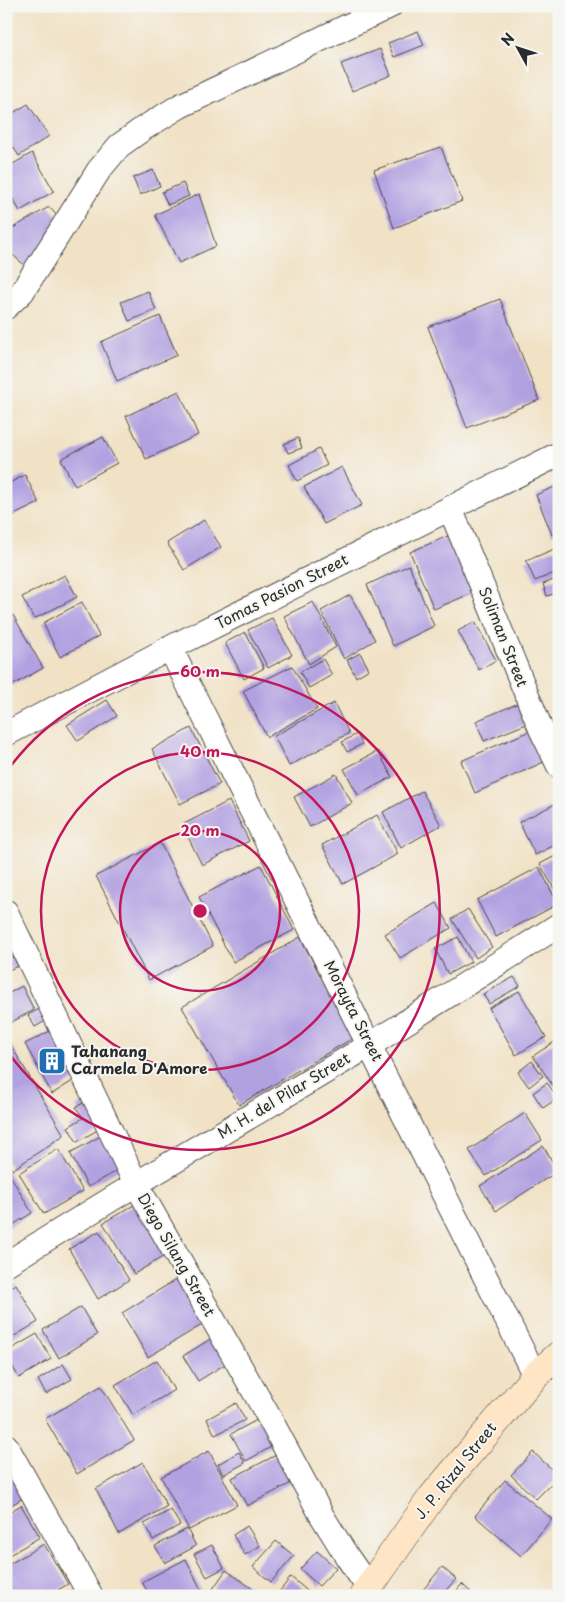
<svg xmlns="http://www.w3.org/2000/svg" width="565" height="1602" font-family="'Playpen Sans',sans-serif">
<rect width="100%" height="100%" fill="#f6f6f2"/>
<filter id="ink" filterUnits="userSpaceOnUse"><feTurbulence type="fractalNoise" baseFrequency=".02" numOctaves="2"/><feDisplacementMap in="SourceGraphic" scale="10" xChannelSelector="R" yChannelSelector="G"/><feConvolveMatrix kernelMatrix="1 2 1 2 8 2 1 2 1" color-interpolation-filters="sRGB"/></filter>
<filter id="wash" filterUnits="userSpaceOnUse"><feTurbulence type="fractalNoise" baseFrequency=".0096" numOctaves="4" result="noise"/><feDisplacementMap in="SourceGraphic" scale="20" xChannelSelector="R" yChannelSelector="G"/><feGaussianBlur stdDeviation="1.12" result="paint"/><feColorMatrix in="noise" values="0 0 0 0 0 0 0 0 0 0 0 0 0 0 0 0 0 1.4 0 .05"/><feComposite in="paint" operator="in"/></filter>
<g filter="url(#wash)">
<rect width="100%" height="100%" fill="#f1e2c6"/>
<g id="blocks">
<g fill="#b2a1e1">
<polygon points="418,31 424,45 394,57 388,43"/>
<polygon points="380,49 391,75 352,91 341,64"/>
<polygon points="28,104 49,136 19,156 6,136 6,117"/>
<polygon points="441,147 462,201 394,228 374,170"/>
<polygon points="32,153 54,191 20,211 6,188 6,168"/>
<polygon points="153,170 160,186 140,195 133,178"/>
<polygon points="183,183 189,196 168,205 162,192"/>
<polygon points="199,194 216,246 179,263 155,215"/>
<polygon points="49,207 65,224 30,270 6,249 6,232"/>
<polygon points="148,291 156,310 129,321 121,302"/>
<polygon points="500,299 539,400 467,428 428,327"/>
<polygon points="160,316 177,355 117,381 101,342"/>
<polygon points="179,391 198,435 146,459 126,416"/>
<polygon points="103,437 117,463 75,486 61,459"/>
<polygon points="298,438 302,448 288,453 284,444"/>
<polygon points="319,449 327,465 297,481 289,465"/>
<polygon points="342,467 362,505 324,524 304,487"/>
<polygon points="25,475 39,503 6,519 6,485"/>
<polygon points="559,485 559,532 552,535 536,495"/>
<polygon points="204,520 221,547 184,570 167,543"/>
<polygon points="455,533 480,590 434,609 410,552"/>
<polygon points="559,547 559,571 535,581 526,561"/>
<polygon points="409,565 434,626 393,646 367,585"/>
<polygon points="65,575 77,597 34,619 22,597"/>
<polygon points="559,578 559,592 547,596 543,584"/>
<polygon points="350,595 375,640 344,659 321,611"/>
<polygon points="82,602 99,636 60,657 43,623"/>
<polygon points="313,602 336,647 309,664 284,616"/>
<polygon points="13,615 43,668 6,689 6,620"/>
<polygon points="272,618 292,655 268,668 248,630"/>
<polygon points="475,622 496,660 479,670 458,631"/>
<polygon points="245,632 264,668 244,679 225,643"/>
<polygon points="360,653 369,669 356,677 347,660"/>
<polygon points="323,659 332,675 309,688 300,672"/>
<polygon points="292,666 317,709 267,737 243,691"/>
<polygon points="107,700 117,716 78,741 67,725"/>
<polygon points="521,702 529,723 484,741 476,721"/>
<polygon points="334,703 349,733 289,766 274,736"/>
<polygon points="191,728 220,784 180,804 152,749"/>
<polygon points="532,730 546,761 475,793 461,761"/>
<polygon points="357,734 362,744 347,752 342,742"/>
<polygon points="378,751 392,777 358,795 344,769"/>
<polygon points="336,774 352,803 310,827 294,797"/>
<polygon points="422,791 441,825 401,848 383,812"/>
<polygon points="229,801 249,841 202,865 182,825"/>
<polygon points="559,802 559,843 535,855 519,822"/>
<polygon points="377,815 398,854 343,884 322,845"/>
<polygon points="160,843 213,946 149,980 96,876"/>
<polygon points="559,854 559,890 556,892 540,864"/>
<polygon points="261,865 294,930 233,962 199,897"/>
<polygon points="539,867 558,904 496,937 477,900"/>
<polygon points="437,903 451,928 400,958 385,934"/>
<polygon points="468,909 492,947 476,958 452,919"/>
<polygon points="300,937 353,1038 239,1105 182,1007"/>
<polygon points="458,937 471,962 448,974 435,949"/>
<polygon points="6,942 18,966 6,971"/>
<polygon points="514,977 520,986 489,1004 483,994"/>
<polygon points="22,986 34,1010 6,1025 6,995"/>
<polygon points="519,991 546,1037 516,1055 489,1008"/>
<polygon points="43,1007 49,1019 35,1027 28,1015"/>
<polygon points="52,1030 79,1077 52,1094 25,1044"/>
<polygon points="6,1037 64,1135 12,1170 6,1160"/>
<polygon points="559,1039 559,1083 553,1086 533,1056"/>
<polygon points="532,1061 543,1076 529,1087 518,1072"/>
<polygon points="547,1083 558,1098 543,1108 533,1093"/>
<polygon points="93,1097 106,1125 77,1142 68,1127 83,1118 76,1107"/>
<polygon points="525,1113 542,1140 486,1176 469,1150"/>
<polygon points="108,1132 126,1166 88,1187 70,1153"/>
<polygon points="543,1146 558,1171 496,1211 480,1186"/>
<polygon points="58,1149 83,1191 44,1214 19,1173"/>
<polygon points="6,1168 32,1213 6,1229"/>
<polygon points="141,1201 171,1252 134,1274 103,1223"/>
<polygon points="99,1231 129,1280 98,1299 69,1249"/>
<polygon points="185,1274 212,1319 148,1357 122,1313"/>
<polygon points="16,1284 38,1322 6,1341 6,1290"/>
<polygon points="81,1307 97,1335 59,1358 43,1330"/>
<polygon points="37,1334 51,1359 19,1378 6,1355 6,1352"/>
<polygon points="212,1338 227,1363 198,1381 183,1356"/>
<polygon points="157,1360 174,1390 133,1415 115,1385"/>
<polygon points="63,1364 72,1379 46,1394 38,1380"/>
<polygon points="101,1386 134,1440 77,1474 45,1419"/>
<polygon points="236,1403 245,1420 215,1435 207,1419"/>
<polygon points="266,1415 280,1442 246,1461 231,1434"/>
<polygon points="209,1451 237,1505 189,1530 161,1477"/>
<polygon points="239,1452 245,1463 223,1475 218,1464"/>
<polygon points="282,1452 297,1480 247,1506 232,1478"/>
<polygon points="533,1452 559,1476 536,1499 511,1475"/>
<polygon points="143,1462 167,1506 119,1534 96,1489"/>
<polygon points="10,1471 25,1497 6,1508 6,1473"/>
<polygon points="505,1480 552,1519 521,1556 475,1516"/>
<polygon points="21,1505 40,1537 6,1557 6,1514"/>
<polygon points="171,1510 180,1525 153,1540 144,1524"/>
<polygon points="247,1526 260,1546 245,1555 233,1535"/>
<polygon points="187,1529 196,1546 165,1563 155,1546"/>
<polygon points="276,1541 294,1556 271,1582 253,1567"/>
<polygon points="44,1544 68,1584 48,1596 10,1596 6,1590 6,1566"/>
<polygon points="212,1545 224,1568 207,1577 194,1554"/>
<polygon points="317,1551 336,1568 319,1586 300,1569"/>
<polygon points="186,1559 204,1596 150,1596 142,1582"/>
<polygon points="442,1567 456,1579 441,1596 418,1596"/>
<polygon points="226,1570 263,1596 208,1596"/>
<polygon points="291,1577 313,1596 283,1596 279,1592"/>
<polygon points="462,1584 475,1596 452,1596"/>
<polygon points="72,1590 76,1596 63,1596"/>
</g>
</g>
</g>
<g filter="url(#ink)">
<use href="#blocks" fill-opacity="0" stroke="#494642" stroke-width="1"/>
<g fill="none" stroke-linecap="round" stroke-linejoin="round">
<defs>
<g id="street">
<polyline points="6,307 22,292 99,170 119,146 144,128 180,106 390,6"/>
<polyline points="450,508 541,729 559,766"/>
<polyline points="170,648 535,1376"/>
<polyline points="6,734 170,648 559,454"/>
<polyline points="6,912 136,1184 270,1419 322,1516 348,1558 368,1587"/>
<polyline points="6,1264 136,1184 370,1045 559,925"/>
<polyline points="6,1446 91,1596"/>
</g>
<polyline id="secondary" points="363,1596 432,1497 535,1376 559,1355"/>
</defs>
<use href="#street" stroke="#494642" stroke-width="26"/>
<use href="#secondary" stroke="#494642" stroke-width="29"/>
<use href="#street" stroke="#fff" stroke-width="24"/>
<use href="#secondary" stroke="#fee5c5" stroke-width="28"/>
</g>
</g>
<g fill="none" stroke="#c2185b" stroke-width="2.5">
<circle cx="200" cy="911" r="80"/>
<circle cx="200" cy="911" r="159"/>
<path d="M7 771A239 239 0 1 1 7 1051"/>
</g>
<defs>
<symbol id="building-square" viewBox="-11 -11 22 22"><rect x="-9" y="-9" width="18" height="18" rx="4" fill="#1f6fb2" stroke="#f6f6f2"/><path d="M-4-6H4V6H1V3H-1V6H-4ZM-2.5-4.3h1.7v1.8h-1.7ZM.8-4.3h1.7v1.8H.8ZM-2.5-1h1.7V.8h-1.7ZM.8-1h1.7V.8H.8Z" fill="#fff"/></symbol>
</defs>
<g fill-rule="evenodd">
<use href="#building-square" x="36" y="1045" width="32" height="32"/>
</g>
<g text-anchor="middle" stroke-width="4" stroke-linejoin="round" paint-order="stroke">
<g font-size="15" fill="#2b2b2b" stroke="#f6f6f2">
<text transform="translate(282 592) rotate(-27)" y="5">Tomas Pasion Street</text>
<text transform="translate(503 637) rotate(68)" y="5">Soliman Street</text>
<text transform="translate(353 1011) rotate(63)" y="5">Morayta Street</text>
<text transform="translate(284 1096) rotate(-31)" y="5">M. H. del Pilar Street</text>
<text transform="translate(176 1255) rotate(60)" y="5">Diego Silang Street</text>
<text transform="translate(456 1471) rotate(-51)" y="5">J. P. Rizal Street</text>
</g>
<g font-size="15" font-weight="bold" fill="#2b2b2b" stroke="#f6f6f2" text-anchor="start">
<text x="71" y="1057">Tahanang<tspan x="71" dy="17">Carmela D'Amore</tspan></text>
</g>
</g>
<circle cx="200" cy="911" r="8" fill="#c2185b" stroke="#f6f6f2" stroke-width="2.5"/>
<g font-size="15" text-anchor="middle" font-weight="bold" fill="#c2185b" stroke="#f6f6f2" stroke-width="4" stroke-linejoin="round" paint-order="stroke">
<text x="200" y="677">60 m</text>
<text x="200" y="757">40 m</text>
<text x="200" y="836">20 m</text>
</g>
<rect width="565" height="1602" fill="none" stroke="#f6f6f2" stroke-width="25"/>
<g transform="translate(518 48) rotate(310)" stroke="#f6f6f2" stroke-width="4" paint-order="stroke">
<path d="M0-4L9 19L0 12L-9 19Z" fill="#2b2b2b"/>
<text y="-8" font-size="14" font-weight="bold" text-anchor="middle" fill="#2b2b2b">N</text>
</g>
</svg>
